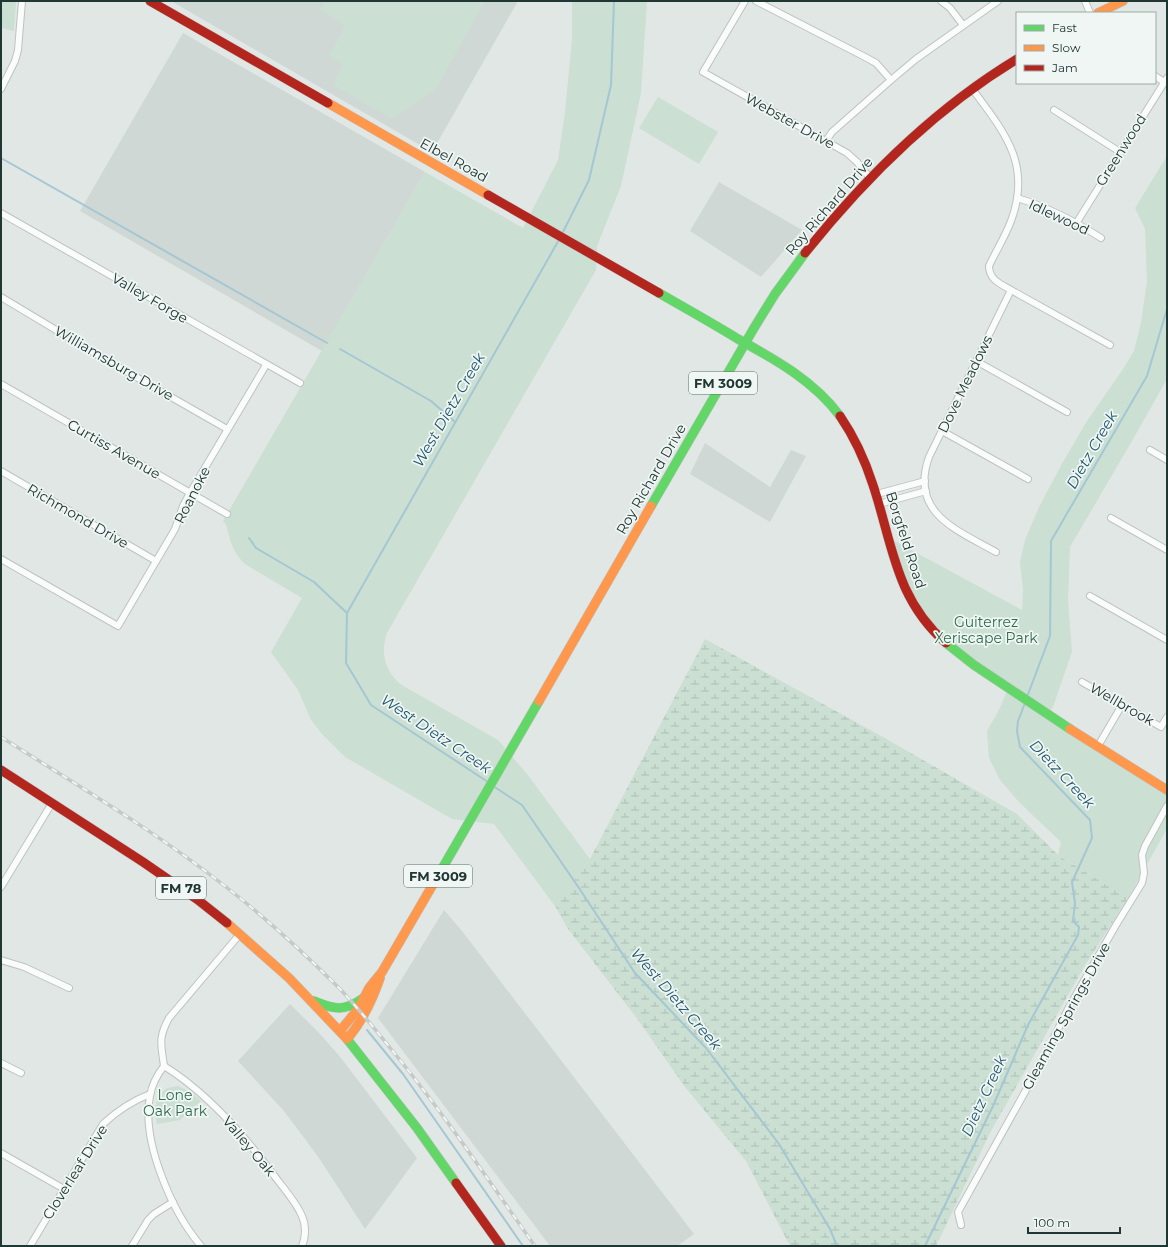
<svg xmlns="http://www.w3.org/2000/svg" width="1168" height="1247" font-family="Montserrat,sans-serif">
<defs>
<pattern id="wetland-marsh" width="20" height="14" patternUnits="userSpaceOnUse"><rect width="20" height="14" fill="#cbdfd3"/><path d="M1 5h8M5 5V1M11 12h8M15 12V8" fill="none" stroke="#aec0b6"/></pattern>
</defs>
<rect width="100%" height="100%" fill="#e1e7e5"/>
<g fill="#cfd8d5">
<polygon points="171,1 518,1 432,152"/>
<polygon points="183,33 425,172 322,351 80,211"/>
<polygon points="719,182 802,230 761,277 690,231"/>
<polygon points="705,443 770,487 791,450 806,456 770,522 690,474"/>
<polygon points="444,910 462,931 694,1234 677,1246 550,1246 378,1018"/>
<polygon points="290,1004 321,1035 341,1058 417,1158 365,1229 319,1158 284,1111 238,1061"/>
</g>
<polygon fill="url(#wetland-marsh)" points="705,639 883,737 1017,814 1058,855 1128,898 1084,967 991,1131 936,1246 790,1246 746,1161 685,1087 636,1017 568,929 555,906 590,859"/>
<g fill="#cbdfd3">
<polygon points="1,1 16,1 14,31 1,28"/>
<polygon points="325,1 485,1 436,89 392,119 333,85 343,64 329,56 345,25 320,10"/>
<path d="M572 1H647L641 93 621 186 597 246 596 270 387 633C380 653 385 670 400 684L498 740 527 774 590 859 555 906 494 824 452 819 345 757 322 734 311 720 298 690 271 652 302 598 248 566C233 555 230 540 226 524L223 521 425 172 523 228 558 160 565 112 572 39Z"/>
<polygon points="658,97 718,132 699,164 639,128"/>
<polygon points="1167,156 1167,379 1132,441 1070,547 1068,600 1072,652 1053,707 1048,714 1167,790 1167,829 1128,898 1058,855 1061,842 1020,803 1000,780 989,758 987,731 999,710 1008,689 984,671 918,613 889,538 1022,610 1023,590 1020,562 1025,540 1040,505 1063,462 1087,421 1123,369 1134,351 1141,323 1147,281 1145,229 1135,208"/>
<path d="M178 1086 191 1092 201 1101 180 1120 157 1124C155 1112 153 1097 166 1089 169 1087 175 1087 178 1086Z"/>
</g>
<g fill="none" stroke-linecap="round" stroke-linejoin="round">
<g stroke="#a4c7d3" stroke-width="2">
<polyline points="1,158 327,343"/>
<polyline points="562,234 589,180 611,85 614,1"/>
<polyline points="340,349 431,401 455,422"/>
<polyline points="249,538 256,548 314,582 347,613"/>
<polyline points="1027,697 1050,636 1051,541 1147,376 1167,309"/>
<polyline points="488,782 371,705 346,663 347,613 560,238"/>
<polyline points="493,786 522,805 579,888 635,973 706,1048 779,1144 830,1229 837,1246"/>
<polyline points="367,1030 403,1074 523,1246"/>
<polyline points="925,1246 993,1106 1028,1025 1078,935 1079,927 1073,921 1075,903 1072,882 1092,838 1090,820 1020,747 1017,731 1018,721 1025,703"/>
</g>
<defs>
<g id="street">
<polyline points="745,1 703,72 847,153 857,162 870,178"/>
<polyline points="756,1 865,57 876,63 891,80"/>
<polyline points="941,1 950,8 963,25"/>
<polyline points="1085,1 1090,13"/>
<polyline points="1155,76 1164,82"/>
<polyline points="1,89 15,61 18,50 22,1"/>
<path d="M973 90C1005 133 1032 165 1011 221 1005 237 996 251 989 266 989 280 1001 284 1011 290L1110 345"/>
<polyline points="1054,110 1120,152"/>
<polyline points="826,141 832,132 891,80 916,59 998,1"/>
<path d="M1017 198C1048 207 1073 220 1101 238"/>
<polyline points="1,213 300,383"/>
<polyline points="1077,222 1167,78"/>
<polyline points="1,297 96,354 227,429"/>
<polyline points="976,361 1067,412"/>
<polyline points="1,384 227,514"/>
<polyline points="942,431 1028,479"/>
<polyline points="1150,450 1167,460"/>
<polyline points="1,471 156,561"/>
<polyline points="877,494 925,481"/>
<polyline points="879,504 926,491"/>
<polyline points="1111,518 1167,550"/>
<path d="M996 552C957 530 909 513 929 457L1011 290"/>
<polyline points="1,559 118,626 175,529 183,506 190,493 266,365"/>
<polyline points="1090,596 1167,640"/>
<polyline points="1082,682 1161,727 1167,717"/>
<polyline points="1098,746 1122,705"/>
<polyline points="1,887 52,803"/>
<polyline points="1,960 24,967 69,988"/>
<polyline points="1,1063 21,1073"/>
<path d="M164 1066C208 1093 245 1136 276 1178 285 1190 296 1202 302 1216 306 1225 306 1237 302 1246"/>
<polyline points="1,1153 64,1189"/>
<polyline points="961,1225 958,1212 1040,1065 1068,1009 1116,925 1142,883 1144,873 1142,855 1145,846 1167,806"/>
<path d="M30 1246 103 1124C117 1111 132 1101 150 1094"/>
<polyline points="132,1246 148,1220 154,1214 173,1202"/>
<path d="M201 1246C172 1212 141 1141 150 1096 152 1084 157 1075 164 1066 161 1044 158 1038 169 1018L240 934"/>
</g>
<g id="fast">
<path d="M659 293C685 308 712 323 738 339 776 360 814 381 840 416"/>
<polyline points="651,506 754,328 775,294 805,253"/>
<polyline points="946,643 974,665 1070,729"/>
<polyline points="439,874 539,701"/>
<path d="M314 1001C333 1009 344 1012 362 999"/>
<polyline points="347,1039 417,1128 456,1183"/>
</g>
<g id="slow">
<polyline points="1098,13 1123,1"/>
<polyline points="328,103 488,195"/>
<polyline points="539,701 651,506"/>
<polyline points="1070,729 1167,790"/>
<path d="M227 923 289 978 347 1039C363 1021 372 1001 380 978"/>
<polyline points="340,1031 358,1009 369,988 382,972 439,874"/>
</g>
<g id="jam">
<polyline points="150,1 328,103"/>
<polyline points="488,195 659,293"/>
<path d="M805 253C864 179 936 108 1017 59"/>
<path d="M840 416C855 438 865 460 873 485 893 545 895 598 946 643"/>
<polyline points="1,770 143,862 198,900 227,923"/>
<polyline points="456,1183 501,1246"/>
</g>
</defs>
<use href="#street" stroke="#bec3c2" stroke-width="8"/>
<use href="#fast" stroke="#bec4c2" stroke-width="10"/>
<use href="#slow" stroke="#bec4c2" stroke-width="10"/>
<use href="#jam" stroke="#bec4c2" stroke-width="10"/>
<use href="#street" stroke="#fafbfb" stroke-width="6"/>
<use href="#fast" stroke="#63d668" stroke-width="9"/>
<use href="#slow" stroke="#ff974d" stroke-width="9"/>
<use href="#jam" stroke="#b3261e" stroke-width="9"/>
<defs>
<path id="rail" d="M1 737C77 785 155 831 226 887 266 918 304 953 340 989 358 1008 375 1029 391 1049 443 1112 488 1180 535 1246"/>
</defs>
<use href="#rail" stroke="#c5c9c8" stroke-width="3.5"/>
<use href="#rail" stroke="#eff6f3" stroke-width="2" stroke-dasharray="6" stroke-linecap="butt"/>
</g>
<g text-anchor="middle" stroke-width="3.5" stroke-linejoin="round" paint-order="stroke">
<g fill="#eff6f3" stroke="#5f706d" stroke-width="1">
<rect x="689" y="372" width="68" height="22" rx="3"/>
<rect x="404" y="865" width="68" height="22" rx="3"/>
<rect x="156" y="877" width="50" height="22" rx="3"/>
</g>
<g font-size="13" font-weight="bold" fill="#213734">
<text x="723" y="388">FM 3009</text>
<text x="438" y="881">FM 3009</text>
<text x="181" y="893">FM 78</text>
</g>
<g font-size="14" fill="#213734" stroke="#eff6f3">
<text transform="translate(790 121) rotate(29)" y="5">Webster Drive</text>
<text transform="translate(1121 150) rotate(-58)" y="5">Greenwood</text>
<text transform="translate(454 160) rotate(29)" y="5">Elbel Road</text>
<text transform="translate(829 206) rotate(-49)" y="5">Roy Richard Drive</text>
<text transform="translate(1059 217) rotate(25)" y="5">Idlewood</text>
<text transform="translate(150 298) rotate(30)" y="5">Valley Forge</text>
<text transform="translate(114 363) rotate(30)" y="5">Williamsburg Drive</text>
<text transform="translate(965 384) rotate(-64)" y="5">Dove Meadows</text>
<text transform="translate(114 449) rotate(30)" y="5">Curtiss Avenue</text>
<text transform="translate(651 479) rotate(-60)" y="5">Roy Richard Drive</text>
<text transform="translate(192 495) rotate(-63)" y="5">Roanoke</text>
<text transform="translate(78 516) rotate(30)" y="5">Richmond Drive</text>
<text transform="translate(906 540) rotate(72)" y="5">Borgfeld Road</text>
<text transform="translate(1122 704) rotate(30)" y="5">Wellbrook</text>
<text transform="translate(1066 1016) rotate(-61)" y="5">Gleaming Springs Drive</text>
<text transform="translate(249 1146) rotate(50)" y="5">Valley Oak</text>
<text transform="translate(75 1172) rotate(-58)" y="5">Cloverleaf Drive</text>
</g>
<g font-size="14" fill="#2f6b4d" stroke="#eff6f3">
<text x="986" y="627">Guiterrez<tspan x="986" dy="16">Xeriscape Park</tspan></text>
<text x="175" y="1100">Lone<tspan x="175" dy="16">Oak Park</tspan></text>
</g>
<g font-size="15" font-style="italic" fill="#20586e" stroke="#eff6f3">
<text transform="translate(449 410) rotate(-60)" y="5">West Dietz Creek</text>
<text transform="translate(1092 450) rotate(-60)" y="5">Dietz Creek</text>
<text transform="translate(436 734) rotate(34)" y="5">West Dietz Creek</text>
<text transform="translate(1062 774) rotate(47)" y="5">Dietz Creek</text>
<text transform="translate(676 999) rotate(49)" y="5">West Dietz Creek</text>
<text transform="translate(984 1096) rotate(-65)" y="5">Dietz Creek</text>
</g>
</g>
<rect width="1168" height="1247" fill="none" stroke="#213734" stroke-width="4"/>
<rect x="1016" y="12" width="140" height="72" fill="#eff6f3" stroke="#9daaa7"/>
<rect x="1024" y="25" width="20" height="6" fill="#63d668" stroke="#9daaa7"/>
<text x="1052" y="32" font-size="12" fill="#213734">Fast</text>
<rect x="1024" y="45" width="20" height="6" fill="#ff974d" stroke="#9daaa7"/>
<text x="1052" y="52" font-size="12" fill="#213734">Slow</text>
<rect x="1024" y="65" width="20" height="6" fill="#b3261e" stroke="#9daaa7"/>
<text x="1052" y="72" font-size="12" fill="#213734">Jam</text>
<path d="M1028 1227v6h92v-6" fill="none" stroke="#213734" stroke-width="2"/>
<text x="1034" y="1227" font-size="12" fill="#213734" stroke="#eff6f3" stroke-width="3" paint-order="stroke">100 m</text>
</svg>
